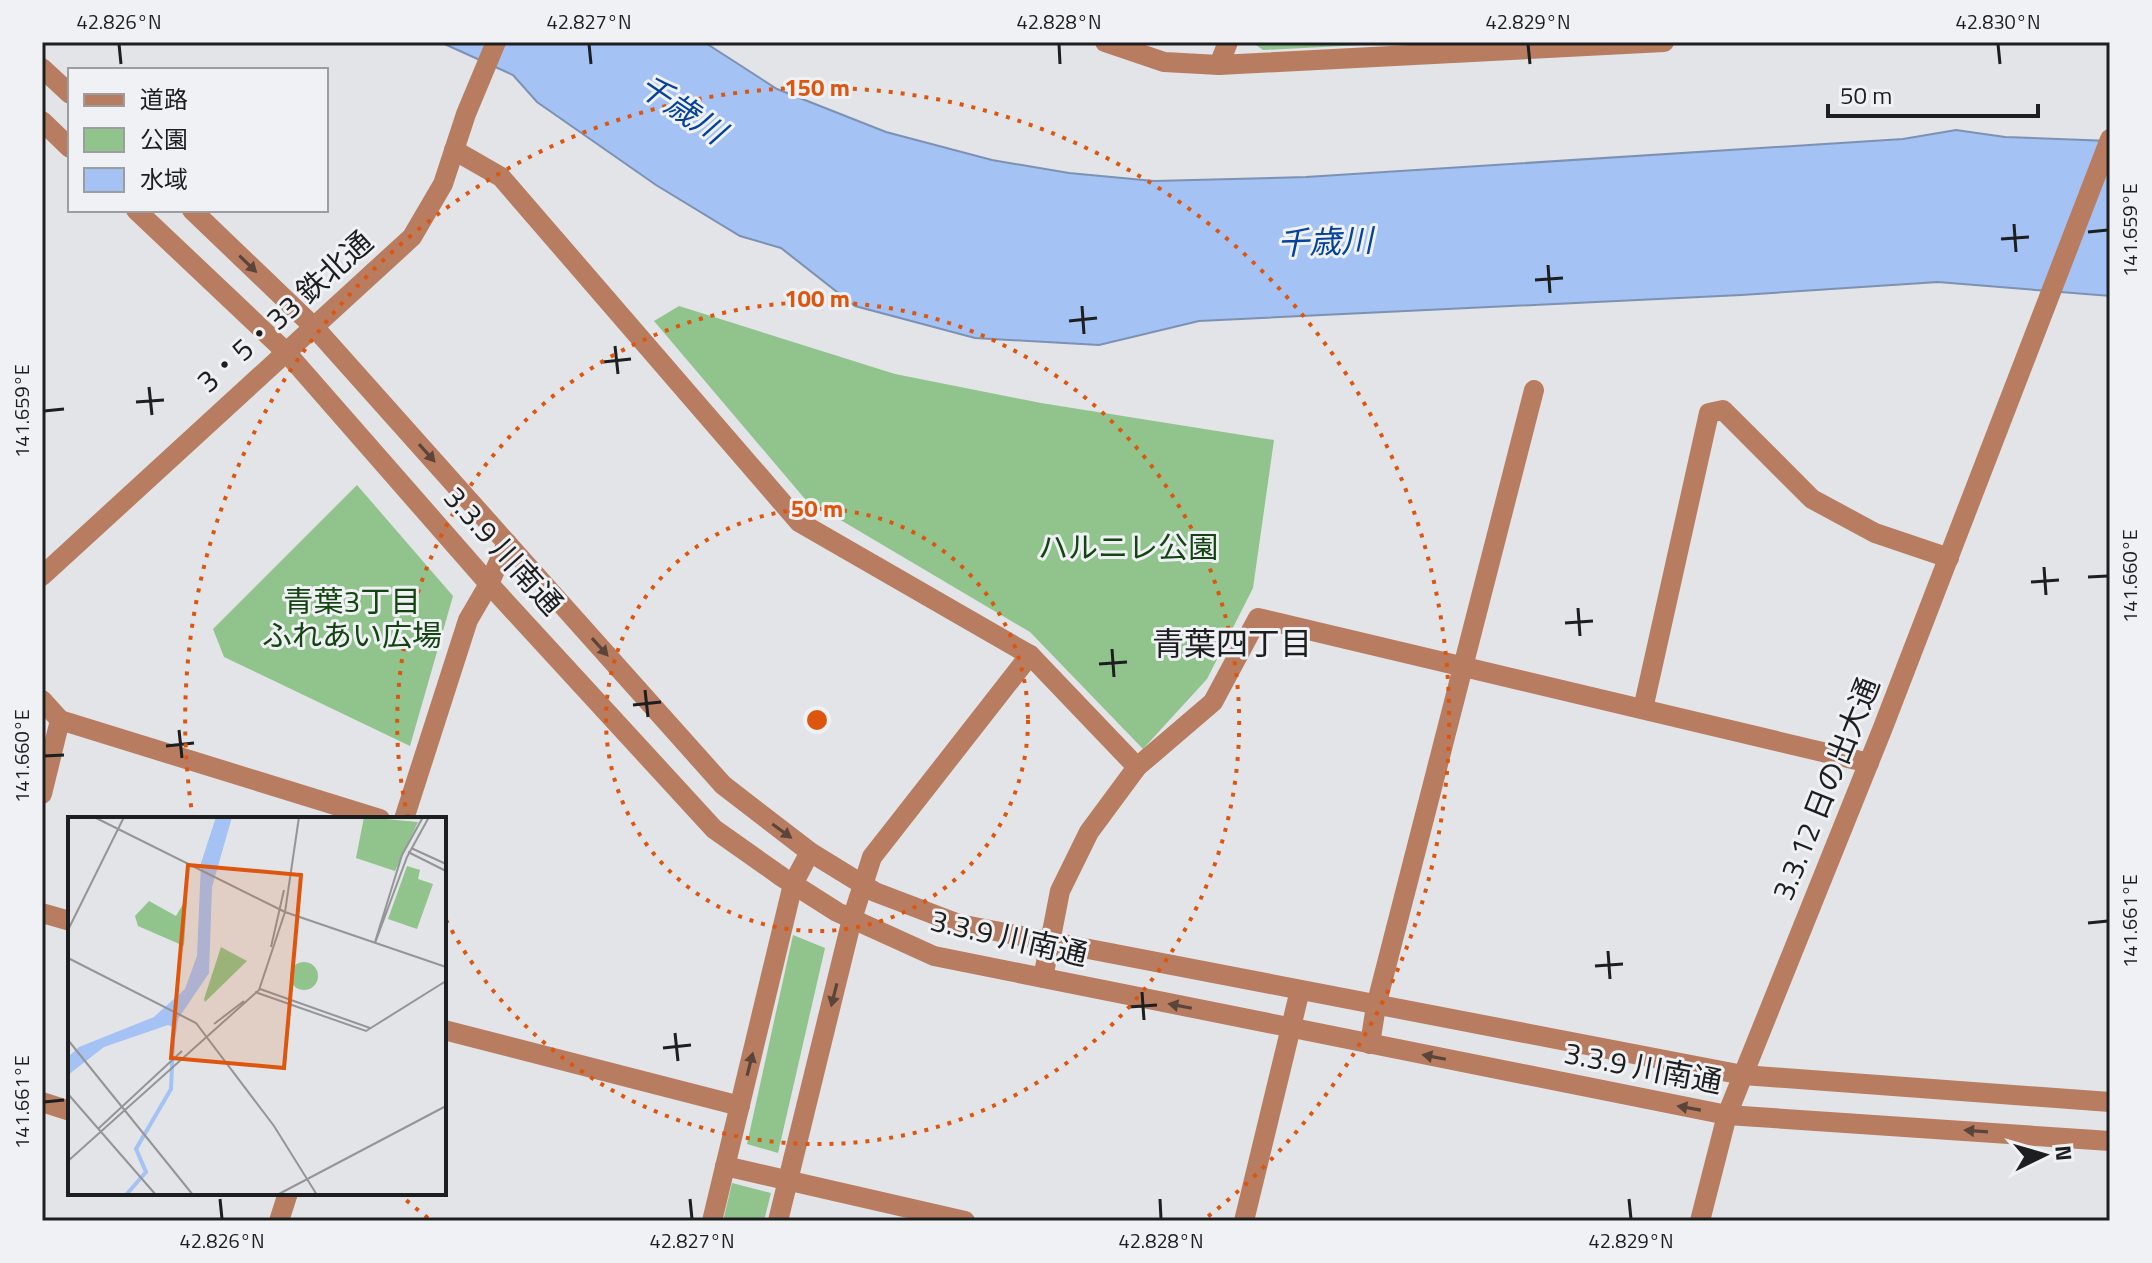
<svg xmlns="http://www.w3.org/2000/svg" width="2152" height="1263" font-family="'Titillium Web','Noto Sans JP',sans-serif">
<rect width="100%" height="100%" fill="#e2e4e7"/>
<g fill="#90c48c">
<polygon points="1252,42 1418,42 1263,50"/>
<polygon points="679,306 895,374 1041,403 1274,440 1253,588 1207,679 1143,749 1030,632 805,499 654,321"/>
<polygon points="357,485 453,596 410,746 224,657 213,629"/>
<polygon points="793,935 825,948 778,1153 747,1144"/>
<polygon points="732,1183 771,1193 764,1221 723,1221"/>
</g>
<polygon fill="#a4c2f3" stroke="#7c91b3" stroke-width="2" points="440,42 704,42 777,89 886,132 992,160 1069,173 1154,181 1306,177 1903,139 1956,130 2005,137 2110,141 2110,296 1938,282 1741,295 1199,321 1099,345 975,338 855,306 781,248 740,236 656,185 537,102 513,75"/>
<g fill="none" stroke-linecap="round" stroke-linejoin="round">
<g stroke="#b87c60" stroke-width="20">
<polyline points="1105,42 1164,62 1219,65 1664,42"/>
<polyline points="1219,65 1228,42"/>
<polyline points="454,150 501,177 799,522 1030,655 1137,767"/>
<polyline points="42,700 60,720 380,819"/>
<polyline points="1643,709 1709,413 1723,410 1812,499 1875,533 1949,558"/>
<polyline points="42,794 60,720"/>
<polyline points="404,819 468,620 489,584 507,543"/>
<polyline points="42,913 70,921"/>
<polyline points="852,919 872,857 1030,655"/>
<polyline points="1043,978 1060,891 1089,832 1137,767 1213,702 1258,618 1869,763"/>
<polyline points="444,1030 740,1106"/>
<polyline points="1370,1044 1376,1006 1534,390"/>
<polyline points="42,1102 70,1111"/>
<polyline points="725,1166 965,1221"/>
<polyline points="279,1221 288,1193"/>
<polyline points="1244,1221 1300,990"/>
</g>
<g stroke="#b87c60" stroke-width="20">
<polyline points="42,68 70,94"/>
<polyline points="42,121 70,148"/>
<polyline points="136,210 286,352 489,584 714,829 782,877 837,912 934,956 1727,1115 2110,1141"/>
<polyline points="192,210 315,328 723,785 810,852 875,892 959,924 1743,1075 2110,1102"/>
<polyline points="42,576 412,237 443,184 466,114 496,42"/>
<polyline points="712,1221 793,884 810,852"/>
<polyline points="778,1221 852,919"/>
<polyline points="1700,1221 1727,1115 1882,730 2110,139"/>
</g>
</g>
<defs><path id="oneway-solid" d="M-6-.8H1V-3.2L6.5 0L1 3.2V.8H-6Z" transform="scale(2)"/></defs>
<g fill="#5b4439">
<use href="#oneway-solid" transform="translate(248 264) rotate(44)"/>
<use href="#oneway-solid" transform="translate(427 453) rotate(48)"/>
<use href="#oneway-solid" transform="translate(600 647) rotate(48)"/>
<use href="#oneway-solid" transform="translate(782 831) rotate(36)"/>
<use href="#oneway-solid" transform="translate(834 995) rotate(104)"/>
<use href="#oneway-solid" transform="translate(1180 1006) rotate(-169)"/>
<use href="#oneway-solid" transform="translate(1434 1057) rotate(-169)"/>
<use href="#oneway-solid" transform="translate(750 1064) rotate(-76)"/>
<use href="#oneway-solid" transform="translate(1689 1108) rotate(-170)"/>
<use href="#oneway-solid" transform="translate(1976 1131) rotate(-176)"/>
</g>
<path fill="none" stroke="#1d1e1f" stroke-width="3" d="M119 44 121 64M589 44 591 64M1059 44 1060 64M1528 44 1530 64M1998 44 2000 64M2014 224 2016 252M2088 232 2108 230M2001 239 2029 237M1548 265 1550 293M1535 280 1563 278M1082 306 1084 334M1069 321 1097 318M615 346 618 374M603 362 631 359M149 387 152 415M136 402 164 400M44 411 64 409M2044 567 2046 595M2088 577 2108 576M2031 582 2059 580M1578 608 1580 636M1565 623 1593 621M1112 649 1114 677M1099 664 1127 662M645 690 648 717M633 705 661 702M179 730 182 758M166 746 194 743M44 756 64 755M2088 923 2108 921M1608 951 1610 979M1595 966 1623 964M1142 992 1144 1020M1129 1007 1157 1005M675 1033 678 1061M663 1048 691 1045M44 1102 64 1100M220 1199 222 1219M690 1199 692 1219M1160 1199 1161 1219M1629 1199 1631 1219"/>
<g fill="none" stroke="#de560d" stroke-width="4" stroke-dasharray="4 8">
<circle cx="817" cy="720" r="211"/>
<path d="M408 818A421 421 0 1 1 445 918"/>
<path d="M428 1218A632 632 0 0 1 398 1193M193 819A632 632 0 1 1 1206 1218"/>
</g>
<g text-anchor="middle" stroke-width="6" stroke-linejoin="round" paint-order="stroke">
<g font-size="30" fill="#1d1e1f" stroke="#eff1f4">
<text transform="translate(285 312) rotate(-42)" y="10">3・5・33 鉄北通</text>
<text transform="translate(503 551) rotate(48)" y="10">3.3.9 川南通</text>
<text transform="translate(1826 789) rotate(-68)" y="10">3.3.12 日の出大通</text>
<text transform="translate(1009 938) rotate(13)" y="10">3.3.9 川南通</text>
<text transform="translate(1643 1068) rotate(11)" y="10">3.3.9 川南通</text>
</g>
<g font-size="30" fill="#134411" stroke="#eff1f4">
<text x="1128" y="558">ハルニレ公園</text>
<text x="352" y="612">青葉3丁目<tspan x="352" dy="34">ふれあい広場</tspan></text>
</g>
<g font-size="32" font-style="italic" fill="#04429d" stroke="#eff1f4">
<text transform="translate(682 109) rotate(34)" y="11">千歳川</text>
<text transform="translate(1325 242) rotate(-2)" y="11">千歳川</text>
</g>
<g font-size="32" fill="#1d1e1f" stroke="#eff1f4">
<text x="1232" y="655">青葉四丁目</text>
</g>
</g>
<g transform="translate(68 817)">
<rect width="378" height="378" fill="#e2e4e7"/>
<path d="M296 0 350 5 327 54 288 41ZM339 49 352 53 350 62 365 67 349 112 320 102ZM119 80 116 129 70 109 67 99 81 84 108 99ZM153 130 179 144 137 185 136 182ZM222 159a14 14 0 1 1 28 0a14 14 0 1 1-28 0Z" fill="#90c48c"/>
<path d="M148 0H164L144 70 141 156 110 202 106 231 105 210 100 208 36 230 0 258V240L11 230 86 200 117 172 129 139 133 46Z" fill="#a4c2f3"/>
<path fill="none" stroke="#a4c2f3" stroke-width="4" d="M58 378 78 355 68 332 103 272 105 225"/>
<path fill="none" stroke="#939597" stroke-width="2" d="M26 0 217 95 378 150M343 31 378 47M340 35 378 54M0 113 56 0M307 125 334 38 355 0M307 126 339 40 361 0M203 130 216 73M0 141 128 206 206 309 249 378M192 172 302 211M187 175 298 214 378 164M146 207 176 184M0 223 125 378M0 277 88 378M31 311 114 234M0 344 191 173 217 95 231 0M209 378 378 289"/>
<path fill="#de560d" fill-opacity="0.15" stroke="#de560d" stroke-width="4" d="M120 48 233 58 216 251 103 241Z"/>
<rect width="378" height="378" fill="none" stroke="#1d1e1f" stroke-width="4"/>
</g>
<circle cx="817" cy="720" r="12" fill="#de560d" stroke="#eff1f4" stroke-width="4"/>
<g font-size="24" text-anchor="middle" font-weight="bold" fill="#de560d" stroke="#eff1f4" stroke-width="6" stroke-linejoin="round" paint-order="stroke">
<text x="817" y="96">150 m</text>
<text x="817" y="307">100 m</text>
<text x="817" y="517">50 m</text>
</g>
<rect width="2152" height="1263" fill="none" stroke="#eff1f4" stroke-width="88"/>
<rect x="68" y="68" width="260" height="144" fill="#eff1f4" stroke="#9b9d9f" stroke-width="2"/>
<rect x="84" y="94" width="40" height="12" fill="#b87c60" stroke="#9b9d9f" stroke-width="2"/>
<text x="140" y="108" font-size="24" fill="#1d1e1f">道路</text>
<rect x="84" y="128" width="40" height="24" fill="#90c48c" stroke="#9b9d9f" stroke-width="2"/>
<text x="140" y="148" font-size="24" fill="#1d1e1f">公園</text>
<rect x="84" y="168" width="40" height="24" fill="#a4c2f3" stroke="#9b9d9f" stroke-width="2"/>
<text x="140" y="188" font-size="24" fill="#1d1e1f">水域</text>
<g transform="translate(2044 1155) rotate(85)" stroke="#eff1f4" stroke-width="6" paint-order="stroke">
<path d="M0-6L14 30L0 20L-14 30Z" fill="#1d1e1f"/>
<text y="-12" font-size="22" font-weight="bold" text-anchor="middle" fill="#1d1e1f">N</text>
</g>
<path d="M1828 104v12h210v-12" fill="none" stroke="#1d1e1f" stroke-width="4"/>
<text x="1840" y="104" font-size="24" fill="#1d1e1f" stroke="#eff1f4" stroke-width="6" paint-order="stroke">50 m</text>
<rect x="44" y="44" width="2064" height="1175" fill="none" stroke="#1d1e1f" stroke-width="3"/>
<g font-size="20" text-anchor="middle" fill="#1d1e1f">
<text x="119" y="29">42.826°N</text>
<text x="589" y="29">42.827°N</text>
<text x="1059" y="29">42.828°N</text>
<text x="1528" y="29">42.829°N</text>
<text x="1998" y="29">42.830°N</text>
<text transform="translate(2130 230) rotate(-90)" y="7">141.659°E</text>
<text transform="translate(22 411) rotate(-90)" y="7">141.659°E</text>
<text transform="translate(2130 576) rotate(-90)" y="7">141.660°E</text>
<text transform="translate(22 756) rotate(-90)" y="7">141.660°E</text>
<text transform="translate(2130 921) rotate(-90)" y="7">141.661°E</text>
<text transform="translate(22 1102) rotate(-90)" y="7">141.661°E</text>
<text x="222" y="1248">42.826°N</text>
<text x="692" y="1248">42.827°N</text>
<text x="1161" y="1248">42.828°N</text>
<text x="1631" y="1248">42.829°N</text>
</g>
</svg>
